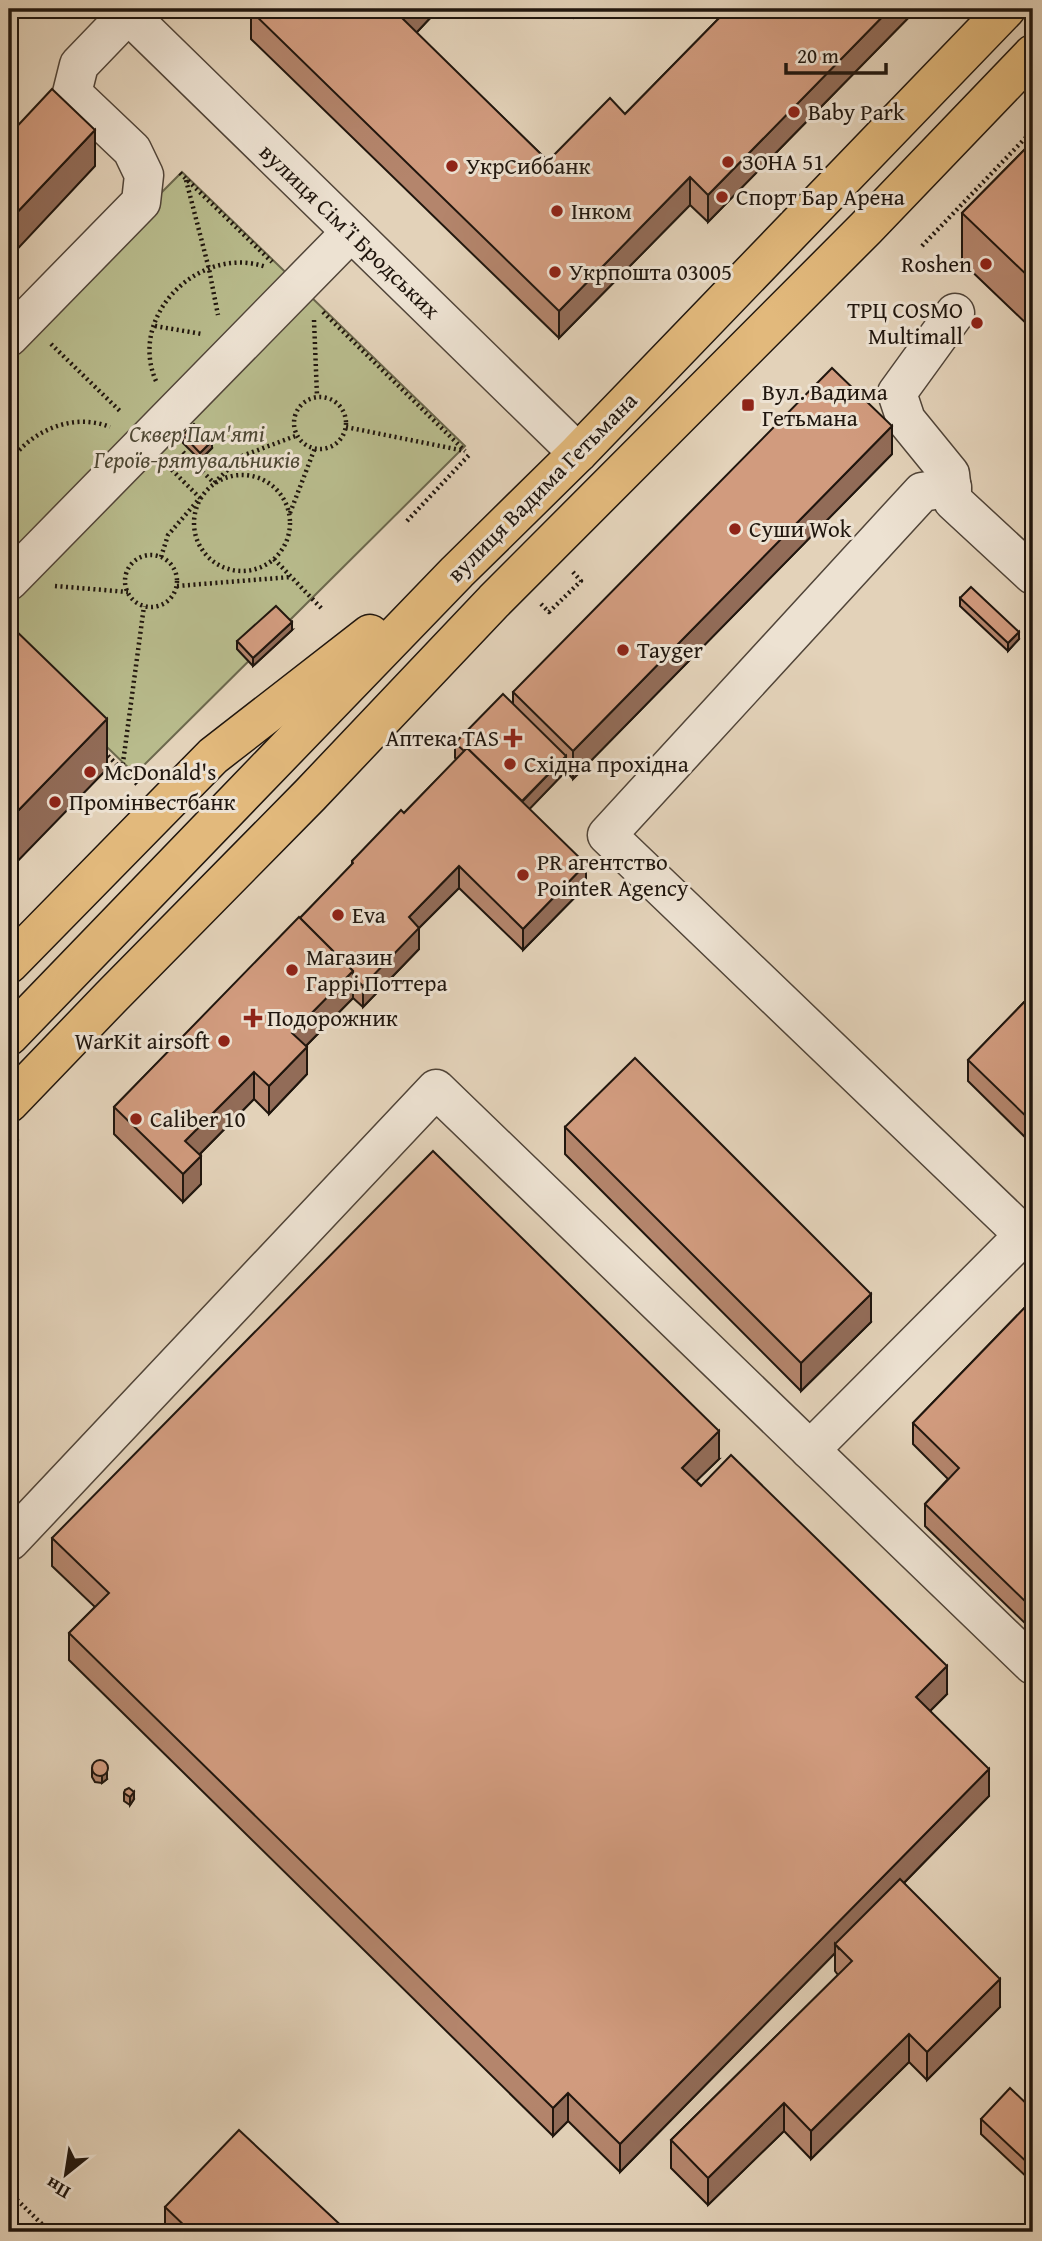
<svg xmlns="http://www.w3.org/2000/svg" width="1042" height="2241" font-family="'Gentium Book Plus',serif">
<rect width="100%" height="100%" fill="#e3d2b9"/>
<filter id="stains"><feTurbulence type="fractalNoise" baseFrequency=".00286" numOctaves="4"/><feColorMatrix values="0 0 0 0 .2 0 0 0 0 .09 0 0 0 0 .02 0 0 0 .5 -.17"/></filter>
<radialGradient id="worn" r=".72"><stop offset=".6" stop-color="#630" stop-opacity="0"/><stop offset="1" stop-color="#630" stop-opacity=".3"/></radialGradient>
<polygon fill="#b8bb8c" stroke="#6c684d" stroke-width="2" points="182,172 465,446 135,774 9,653 9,345"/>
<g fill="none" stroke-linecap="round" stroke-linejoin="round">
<defs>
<g id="minor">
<polyline points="123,9 578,453"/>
<polyline points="955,313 897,393 906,420 950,474 953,501 1033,575"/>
<polyline points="9,337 141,202 144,175 132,150 72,93 79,65 128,14"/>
<polyline points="9,581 351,232"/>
<polyline points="810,1450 1024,1235 607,835 922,492 952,487"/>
<polyline points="10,1541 436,1089 1033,1665"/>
</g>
<g id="major">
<polyline points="9,964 213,756 370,634"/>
<polyline points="9,1036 457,572 578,453 1006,9"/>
<polyline points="9,1103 111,997 310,795 494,601 866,228 1033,54"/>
</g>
</defs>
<use href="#minor" stroke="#514539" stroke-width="41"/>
<use href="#major" stroke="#20160e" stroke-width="41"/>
<g stroke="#20160e" stroke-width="4.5" stroke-dasharray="2 3.5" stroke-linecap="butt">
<polyline points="180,173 272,262"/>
<polyline points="186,180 209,269 218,315"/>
<polyline points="922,246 1033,130"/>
<polyline points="323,312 465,451"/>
<polyline points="314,320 317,396"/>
<polyline points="155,326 202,334"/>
<polyline points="51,344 122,413"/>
<path d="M156 381C127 315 200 244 266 267"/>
<circle cx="320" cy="423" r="26"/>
<polyline points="346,427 465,451"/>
<polyline points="183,452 214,483 242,456 298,435"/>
<path d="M9 463C30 431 73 412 110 427"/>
<circle cx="242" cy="523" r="48"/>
<polyline points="290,513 315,448"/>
<polyline points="407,521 469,455"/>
<circle cx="151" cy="581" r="26"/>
<polyline points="161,557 168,535 200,498 170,468"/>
<polyline points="274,559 323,610"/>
<polyline points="55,586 128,592"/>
<polyline points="177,586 291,577"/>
<polyline points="541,604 549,612 581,581 573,572"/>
<polyline points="104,752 138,785"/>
<polyline points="122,770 144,606"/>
<polyline points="9,1148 19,1137"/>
<polyline points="9,2192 50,2232"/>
</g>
<use href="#minor" stroke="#ede2d2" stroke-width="38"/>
<use href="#major" stroke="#e2b97c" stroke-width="38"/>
</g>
<g fill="#b4856c" stroke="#20160e" stroke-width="2">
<polygon points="432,9 432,16 416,33 548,161 625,114 728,9 917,9 708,222 690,205 559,338 251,39 251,11"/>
<polygon points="567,9 582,9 574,17"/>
<polygon points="1033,141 1033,330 962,262 962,213"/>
<polygon points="183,435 212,448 200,460 183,443"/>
<polygon points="892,454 573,779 566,771 529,809 586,886 523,950 459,888 419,928 419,949 363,1007 353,998 306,1046 307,1074 269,1114 254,1099 199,1155 201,1184 183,1202 114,1134 114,1107 352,865 352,861 404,813 457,759 455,758 455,743 513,704 513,692"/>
<polygon points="960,598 1019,639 1008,651 960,606"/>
<polygon points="292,630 253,666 237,649 237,641"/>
<polygon points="1033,993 1033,1145 968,1081 968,1060"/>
<polygon points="565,1127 871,1322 801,1391 565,1154"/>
<polygon points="1033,1299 1033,1631 925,1526 925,1504 948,1479 913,1444 913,1423"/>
<polygon points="719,1459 696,1481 947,1694 930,1711 989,1796 904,1883 1000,2007 927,2080 909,2062 811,2159 784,2131 708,2205 671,2168 671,2140 838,1975 835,1971 835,1953 620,2172 568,2121 553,2136 69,1660 69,1633 95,1607 52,1566 52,1538"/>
<polygon points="92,1769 107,1779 102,1783 95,1782 92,1777"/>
<polygon points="124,1793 134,1799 130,1805 124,1801"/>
<polygon points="1033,2110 1033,2183 981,2134 981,2119"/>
<polygon points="165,2207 348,2232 169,2232 165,2229"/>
</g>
<g fill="#926c58" stroke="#20160e" stroke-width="2">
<polygon points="413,9 432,9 432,16 403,47 403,19"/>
<polygon points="574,9 582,9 574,17"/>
<polygon points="890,9 917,9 708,222 708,195"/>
<polygon points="95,130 95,166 9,258 9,221"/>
<polygon points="690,177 690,205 559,338 559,311"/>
<polygon points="892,426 892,454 573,779 573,751"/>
<polygon points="212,441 212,448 200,460 200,453"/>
<polygon points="292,622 292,630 253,666 253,658"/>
<polygon points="1019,632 1019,639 1008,651 1008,643"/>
<polygon points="107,719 107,769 9,870 9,820"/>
<polygon points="566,756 566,771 519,820 519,805"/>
<polygon points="586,864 586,886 523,950 523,929"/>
<polygon points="459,866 459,888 419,928 419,949 363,1007 363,986 409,917"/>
<polygon points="353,971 353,998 292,1060 292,1033"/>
<polygon points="307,1047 307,1074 269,1114 269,1086"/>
<polygon points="254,1072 254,1099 185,1169 185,1141"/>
<polygon points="201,1156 201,1184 183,1202 183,1174"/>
<polygon points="871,1294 871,1322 801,1391 801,1363"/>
<polygon points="719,1431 719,1459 682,1495 682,1468"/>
<polygon points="947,1666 947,1694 916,1725 916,1697"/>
<polygon points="989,1769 989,1796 839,1949 835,1944 835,1953 620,2172 620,2144"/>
<polygon points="107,1771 107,1779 102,1783 102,1775"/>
<polygon points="134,1792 134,1799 130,1805 130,1797"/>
<polygon points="1000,1979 1000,2007 927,2080 927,2052"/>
<polygon points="909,2034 909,2062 811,2159 811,2131"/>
<polygon points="568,2093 568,2121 553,2136 553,2108"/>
<polygon points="784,2103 784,2131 708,2205 708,2178"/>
</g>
<g fill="#d19b7e" stroke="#20160e" stroke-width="2">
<polygon points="253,9 413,9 403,19 548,161 610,98 625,114 728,9 890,9 708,195 690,177 559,311 251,11"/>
<polygon points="52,89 95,130 9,221 9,135"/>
<polygon points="1033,141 1033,281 962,213"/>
<polygon points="832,368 892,426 573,751 513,692"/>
<polygon points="194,424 212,441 200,453 183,435"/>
<polygon points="971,587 1019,632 1008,643 960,598"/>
<polygon points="276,606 292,622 253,658 237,641"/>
<polygon points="9,624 107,719 9,820"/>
<polygon points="503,694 566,756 522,801 467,748 464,751 455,743"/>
<polygon points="467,748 586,864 523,929 459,866 409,917 419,928 363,986 353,977 353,971 300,918 353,863 352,861 401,810 404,813"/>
<polygon points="299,917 353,971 292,1033 307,1047 269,1086 254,1072 185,1141 201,1156 183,1174 114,1107"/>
<polygon points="1033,993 1033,1123 968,1060"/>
<polygon points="635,1058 871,1294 801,1363 565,1127"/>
<polygon points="433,1151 719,1431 682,1468 701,1486 731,1455 947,1666 916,1697 989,1769 620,2144 568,2093 553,2108 69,1633 109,1593 52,1538"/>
<polygon points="1033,1299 1033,1609 925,1504 959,1468 913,1423"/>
<circle cx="100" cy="1768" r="8"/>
<polygon points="129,1788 134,1792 130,1797 124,1793 125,1790"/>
<polygon points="900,1879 1000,1979 927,2052 909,2034 811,2131 784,2103 708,2178 671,2140 852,1961 835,1944"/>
<polygon points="1010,2088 1033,2110 1033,2168 981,2119"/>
<polygon points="239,2130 348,2232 191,2232 165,2207"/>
</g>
<g fill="#8f2418" stroke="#ede2d2" stroke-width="2.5">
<circle cx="794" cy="112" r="7"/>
<circle cx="728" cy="162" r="7"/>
<circle cx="452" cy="166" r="7"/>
<circle cx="722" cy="197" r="7"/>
<circle cx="557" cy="211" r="7"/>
<circle cx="986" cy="264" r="7"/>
<circle cx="555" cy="272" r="7"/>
<circle cx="977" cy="323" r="7"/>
<rect x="741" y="398" width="14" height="14" rx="3.5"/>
<circle cx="735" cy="529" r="7"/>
<circle cx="623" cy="650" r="7"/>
<path d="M509.5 727.5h7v7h7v7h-7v7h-7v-7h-7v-7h7z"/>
<circle cx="510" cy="764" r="7"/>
<circle cx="90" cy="772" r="7"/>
<circle cx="55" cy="802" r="7"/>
<circle cx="523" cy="875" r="7"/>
<circle cx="338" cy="915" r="7"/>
<circle cx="292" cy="970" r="7"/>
<path d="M249.5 1007.5h7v7h7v7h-7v7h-7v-7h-7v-7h7z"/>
<circle cx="224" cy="1041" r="7"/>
<circle cx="136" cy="1119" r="7"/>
</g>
<g text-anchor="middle" stroke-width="6" stroke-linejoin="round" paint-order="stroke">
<g font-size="23" fill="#20160e" stroke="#ede2d2" text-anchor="start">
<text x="808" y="120">Baby Park</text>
<text x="742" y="170">ЗОНА 51</text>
<text x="466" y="174">УкрСиббанк</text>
<text x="736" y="205">Спорт Бар Арена</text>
<text x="571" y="219">Інком</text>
<text x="972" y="272" text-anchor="end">Roshen</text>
<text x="569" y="280">Укрпошта 03005</text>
<text x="963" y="318" text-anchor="end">ТРЦ COSMO<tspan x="963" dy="26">Multimall</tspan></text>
<text x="762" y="400">Вул. Вадима<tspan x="762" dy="26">Гетьмана</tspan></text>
<text x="749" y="537">Суши Wok</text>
<text x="637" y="658">Tayger</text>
<text x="499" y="746" text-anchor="end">Аптека TAS</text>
<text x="524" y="772">Східна прохідна</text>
<text x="104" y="780">McDonald's</text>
<text x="69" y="810">Промінвестбанк</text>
<text x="537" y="870">PR агентство<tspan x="537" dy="26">PointeR Agency</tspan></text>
<text x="352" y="923">Eva</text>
<text x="306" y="965">Магазин<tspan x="306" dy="26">Гаррі Поттера</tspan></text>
<text x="267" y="1026">Подорожник</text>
<text x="210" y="1049" text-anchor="end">WarKit airsoft</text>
<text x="150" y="1127">Caliber 10</text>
</g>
<g font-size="23" fill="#20160e" stroke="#ede2d2">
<text transform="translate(350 231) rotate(44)" y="8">вулиця Сімʼї Бродських</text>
<text transform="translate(542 487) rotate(-45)" y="8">вулиця Вадима Гетьмана</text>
</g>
<g font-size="23" font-style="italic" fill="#4e4834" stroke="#ede2d2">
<text x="197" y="442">Сквер Пам'яті<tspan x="197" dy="26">Героїв-рятувальників</tspan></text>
</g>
</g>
<rect width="1042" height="2241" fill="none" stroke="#e3d2b9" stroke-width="35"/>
<rect x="10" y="10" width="1021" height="2220" fill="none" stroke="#20160e" stroke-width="3.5"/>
<rect x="18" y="18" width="1007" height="2206" fill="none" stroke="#20160e" stroke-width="2"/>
<g transform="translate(66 2174) rotate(210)" stroke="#ede2d2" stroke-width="5" paint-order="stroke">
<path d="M0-5L12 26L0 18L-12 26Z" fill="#20160e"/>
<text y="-10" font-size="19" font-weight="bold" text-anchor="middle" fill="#20160e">Пн</text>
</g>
<path d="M786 63v10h100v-10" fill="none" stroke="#20160e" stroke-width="3.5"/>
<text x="797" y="63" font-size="21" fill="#20160e" stroke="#ede2d2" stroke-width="5" paint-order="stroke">20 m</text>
<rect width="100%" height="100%" filter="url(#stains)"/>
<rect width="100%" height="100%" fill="url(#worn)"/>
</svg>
